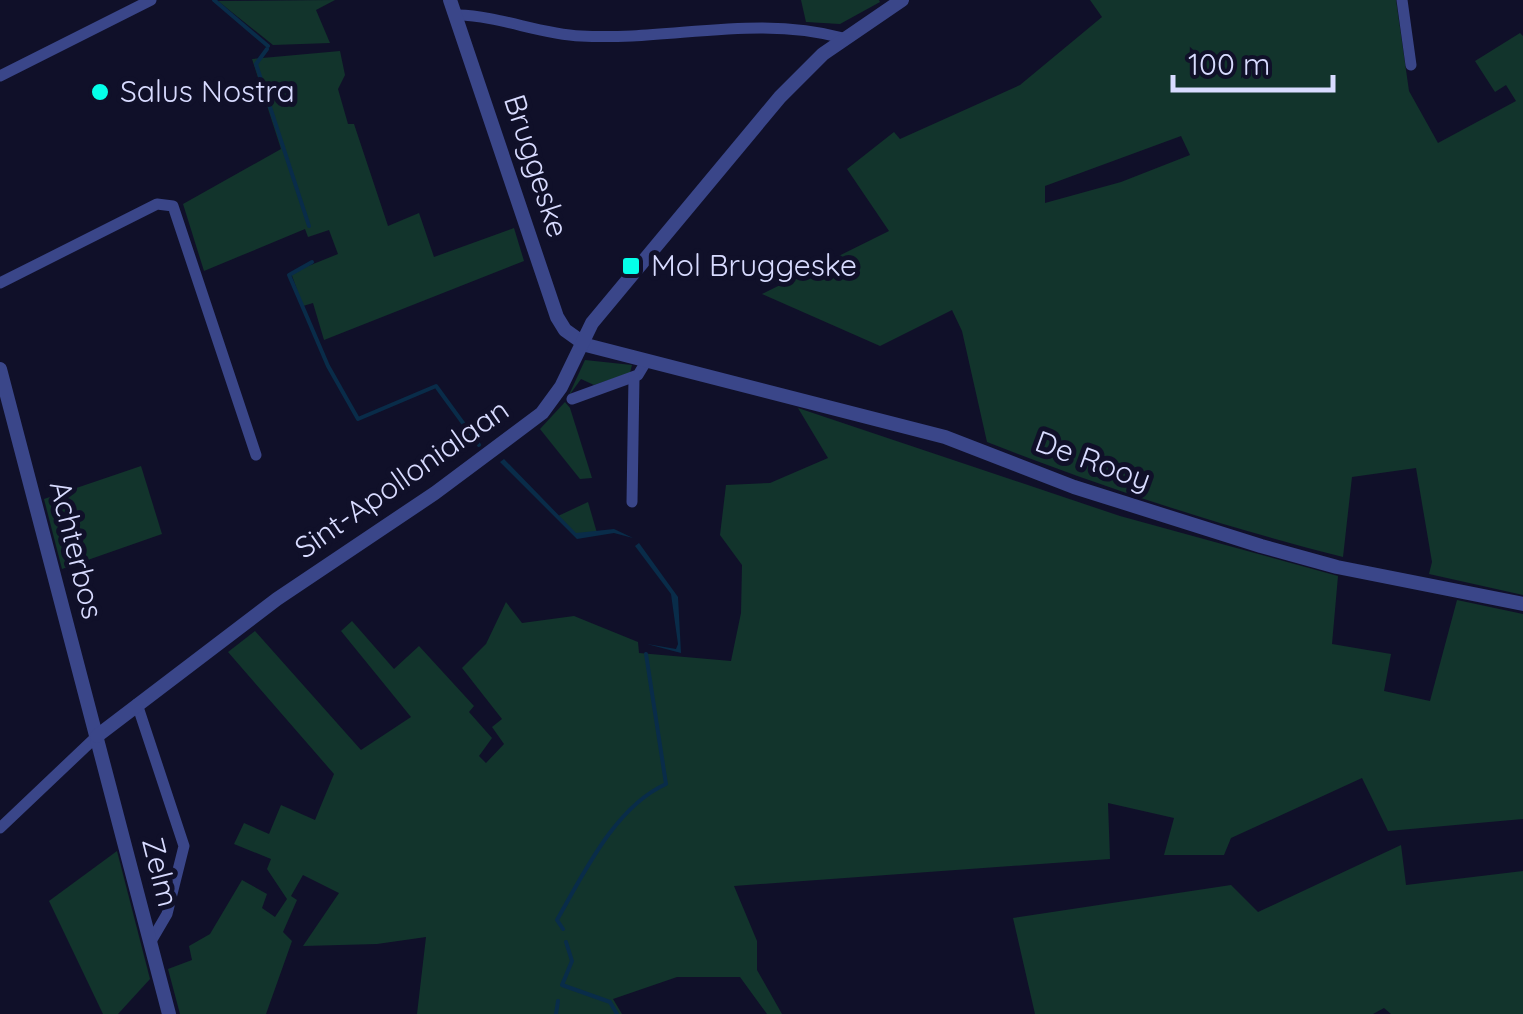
<svg xmlns="http://www.w3.org/2000/svg" width="1523" height="1014" font-family="Quicksand,sans-serif">
<rect width="100%" height="100%" fill="#101029"/>
<g fill="#12342c" fill-rule="evenodd">
<polygon points="335,0 316,10 330,43 273,45 218,1"/>
<polygon points="801,0 879,0 880,2 840,24 806,22"/>
<path d="M1090 0H1396L1409 91 1438 143 1516 101 1506 85 1495 92 1475 61 1520 33 1523 36V595L1429 574 1432 562 1416 468 1352 477 1343 557C1217 525 1108 489 987 442L962 331 952 310 880 346 762 294 889 231 847 169 894 132 900 139 1020 85 1102 17ZM1181 136 1190 155 1121 182 1045 203V186Z"/>
<polygon points="340,51 345,75 338,89 348,124 354,124 388,226 419,213 434,257 514,228 524,261 324,340 313,303 303,306 291,273 338,254 329,230 308,237 305,229 204,271 183,204 281,149 252,59"/>
<polygon points="585,360 632,365 630,373 594,385 581,379 568,397"/>
<polygon points="565,402 570,408 592,478 580,479 540,429"/>
<polygon points="798,408 1120,516 1338,576 1332,644 1391,654 1384,691 1430,701 1457,600 1523,614 1523,819 1388,831 1362,778 1231,838 1224,855 1164,855 1174,818 1108,803 1110,859 734,886 757,941 757,970 782,1014 767,1014 740,977 677,977 613,999 622,1014 417,1014 426,937 377,944 303,946 339,893 303,875 291,896 297,900 283,932 292,941 266,1014 180,1014 168,969 192,960 189,946 210,934 242,880 267,894 262,908 275,917 287,899 267,869 271,859 234,844 244,823 269,834 281,805 315,820 334,774 228,652 255,631 361,750 411,717 341,631 352,621 394,669 419,646 474,706 469,712 492,738 479,756 486,763 504,744 492,727 502,719 462,668 486,644 506,602 522,623 574,616 638,642 639,653 731,661 741,613 742,565 720,535 726,485 770,483 828,458"/>
<polygon points="141,466 162,534 62,569 44,499"/>
<polygon points="588,502 597,533 576,534 558,516"/>
<polygon points="1401,845 1406,885 1523,871 1523,1014 1391,1014 1384,1008 1373,1014 1035,1014 1013,918 1231,885 1258,912"/>
<polygon points="117,851 150,979 118,1014 103,1014 49,901"/>
</g>
<g fill="#092c49">
<polygon points="504,459 576,533 614,529 633,538 614,533 577,539 500,462"/>
<polygon points="639,543 678,597 681,653 647,644 676,649 678,644 671,594 635,546"/>
</g>
<g fill="none" stroke-linecap="round" stroke-linejoin="round">
<g stroke="#092c49" stroke-width="4">
<polyline points="214,0 268,46"/>
<polyline points="267,49 256,64 309,226"/>
<polyline points="312,262 289,275 328,366 358,419 436,386 479,445"/>
<path d="M563 929 557 920C584 873 615 807 666 784L646 654"/>
<polyline points="566,942 572,961 562,985 610,1002 617,1014"/>
<polyline points="556,1014 558,1001"/>
</g>
<g stroke="#3a4689" stroke-width="11">
<polyline points="1402,0 1411,65"/>
<path d="M458 15C500 16 539 34 581 36 669 41 756 14 843 38"/>
<polyline points="0,76 151,0"/>
<polyline points="0,283 157,204 173,206 256,455"/>
<polyline points="572,399 638,375 647,360"/>
<polyline points="632,502 634,377"/>
<polyline points="137,704 184,846 167,914 150,943"/>
<polyline points="0,828 97,736"/>
</g>
<g stroke="#3a4689" stroke-width="14">
<polyline points="450,0 557,317 565,330 586,345 945,437 1074,487 1261,546 1337,567 1523,604"/>
<polyline points="0,369 169,1014"/>
<polyline points="97,736 277,599 435,493 542,413 561,387 592,323 780,97 823,54 902,0"/>
</g>
</g>
<g fill="#04ffe9" stroke="#101029" stroke-width="4">
<circle cx="100" cy="92" r="10"/>
<rect x="621" y="256" width="20" height="20" rx="5"/>
</g>
<g text-anchor="middle" stroke-width="10" stroke-linejoin="round" paint-order="stroke">
<g font-size="30" fill="#d8dbff" stroke="#101029" text-anchor="start">
<text x="120" y="102">Salus Nostra</text>
<text x="651" y="276">Mol Bruggeske</text>
</g>
<g font-size="30" fill="#d8dbff" stroke="#101029">
<text transform="translate(536 166) rotate(72)" y="10">Bruggeske</text>
<text transform="translate(1093 461) rotate(20)" y="10">De Rooy</text>
<text transform="translate(402 479) rotate(-35)" y="10">Sint-Apollonialaan</text>
<text transform="translate(76 550) rotate(76)" y="10">Achterbos</text>
<text transform="translate(160 872) rotate(76)" y="10">Zelm</text>
</g>
</g>
<path d="M1173 75v15h160v-15" fill="none" stroke="#d8dbff" stroke-width="5"/>
<text x="1188" y="75" font-size="30" fill="#d8dbff" stroke="#101029" stroke-width="8" paint-order="stroke">100 m</text>
</svg>
